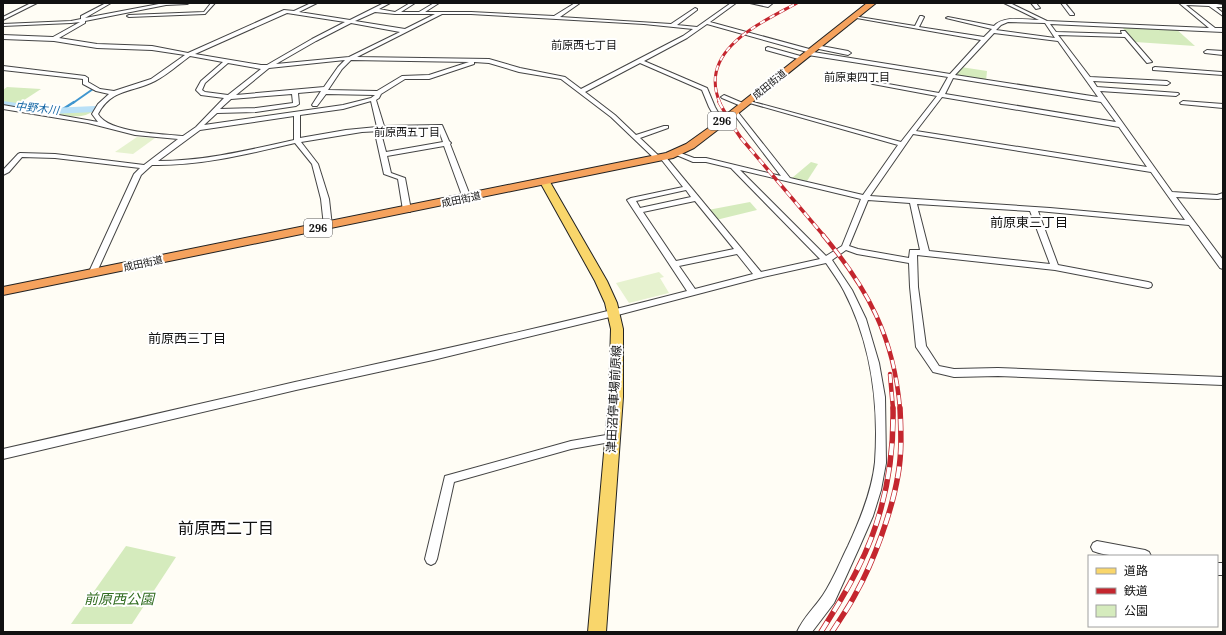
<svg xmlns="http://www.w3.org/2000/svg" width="1226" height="635" font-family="'Noto Serif','Noto Sans JP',serif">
<rect width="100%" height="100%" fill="#fffdf5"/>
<g fill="#d5ebbd">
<polygon points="1121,26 1175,28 1195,46 1135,42"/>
<polygon points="961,67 987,71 986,81 954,76"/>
<polygon points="7,87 41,89 18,104 3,103 3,90"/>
<path d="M94 110C83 121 64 115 49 112Z"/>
<polygon points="811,162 818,164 807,181 792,178"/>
<polygon points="750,202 757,210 716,220 708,210"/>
<polygon points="126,546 176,557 132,624 71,624"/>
</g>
<g fill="#e6f2cf">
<polygon points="137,137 155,138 133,154 115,152"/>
<polygon points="659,272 664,277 660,278 669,293 629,303 616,283"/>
</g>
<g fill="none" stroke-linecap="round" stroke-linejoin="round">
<polyline stroke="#3f96cf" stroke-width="2" points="73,103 93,89"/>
<polyline stroke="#3f96cf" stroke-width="2.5" points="60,111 74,102"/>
<polygon fill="#b9e0f7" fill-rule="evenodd" points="3,101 51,108 95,106 99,107 101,109 99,111 95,112 51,114 3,107"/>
<defs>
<g id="minor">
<polygon points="31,3 37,3 3,20 3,17"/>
<path d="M106 3H111L85 18 164 3H189L187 4 166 5 85 21V23L59 38 97 44 152 46 188 53 284 10 294 11 311 3H317L299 12 350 20 384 3H390L379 9 395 12 410 3H415L401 12H419L434 3H439L425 12H471L554 16 575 3H580L560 17 671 24 695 8 697 9V10L677 25 697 27 731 3H736L710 22 813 50V52L950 74 981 40 851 17 853 16 915 26 920 16H922L924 17 919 27 984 37 992 29 946 18 948 17 994 26C1004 15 1025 20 1039 20L1004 3H1010L1047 21 1209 28 1179 3H1211L1223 5V7H1216L1223 13V16L1209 6 1186 5 1215 28H1223V32L1050 24 1056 32 1122 34 1121 31H1125L1152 62 1147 63 1125 37 1058 35 1090 77 1167 81 1170 83 1167 85 1093 81 1097 87 1178 93 1179 94 1176 96 1100 91 1172 192 1217 195 1223 193V198L1218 199 1176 197 1223 260V269L1220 268 1189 225 1038 211 1058 265 1148 282 1151 283 1152 285 1151 287 1148 288 1055 270 917 255 918 287 926 346 939 366 954 369 998 368 1223 377V385L998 376 954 377 933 372 916 347 910 287 909 263 857 254 846 250 832 260 852 290 866 319 879 363 885 397 886 463 881 490 873 516 859 548 834 603 812 632H797C803 618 815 607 823 595 833 580 840 562 848 546 860 520 872 491 875 462 879 404 871 343 844 291 839 281 832 272 826 263L759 278 614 316 433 360 296 390 3 459V449C100 427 198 404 295 382 426 353 557 325 687 291L627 200 631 198 683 187 661 159 656 160 611 117 561 79 519 72 489 63 474 62V64L429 79H405L381 94 379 98 376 100 384 126 442 125 449 141 451 143 450 144 471 198 470 200H464L463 198 444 146 387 156 391 173 405 178 411 210 410 212H404L403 210 398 179 384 174 375 133 376 132 381 133 386 152 443 142 438 128 362 132 301 142 318 164 329 199 332 226 328 228 324 226 321 199 312 164 295 143C248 154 201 166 152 165L141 175 96 274 95 276H89L88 274 134 174 140 168 55 158 22 157 9 172 3 175V170L18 154 20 153 55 154 144 165 178 139 135 135 88 123 3 109V105L98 122 92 114 98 104 109 94 96 91 83 84V79L3 70V66L85 76 88 78V82L100 89 114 91 151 79 185 55 152 50 97 48 54 41 3 39V35L53 37 80 22 71 23 3 26V24L71 21 81 19V16ZM375 12 395 14H435L405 29 355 21ZM287 13 345 22 312 39 267 65H261L195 54ZM442 14H471L644 24 693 29 683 36 581 89 565 77 520 68 489 59 357 57ZM1008 22 1045 23 1055 38 996 30 1001 25ZM351 23 400 32 349 57 276 64 316 41ZM707 24 807 52 805 53 808 55 948 77 939 93 871 81V83L873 84 937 96 901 142 746 100V102L898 145 863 195 790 178 737 111H733V113L781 176 706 158H694L678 152H674V154L693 162H706L731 168 820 259 761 272 665 156 660 157 640 138 668 128V126H664L636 135 615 115 585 92 640 63 702 90 709 107 718 123 723 124 724 123 715 107 707 88 644 61 687 38ZM994 33 1058 41 1098 97 955 75ZM190 56 223 62 201 81 196 90 201 95 224 98 196 127 183 136C163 134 108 133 98 114 112 88 132 93 155 81 167 75 179 64 190 56ZM345 60 338 67 324 87 236 95 269 68ZM351 60 469 62 429 75 402 76 377 91 328 90 342 69ZM228 63 261 69 228 95 205 92 202 90 205 83ZM953 78 1101 102 1116 122 945 94ZM321 91 312 105 313 106H317L326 94 375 95 371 98 343 105 204 125 217 113 256 112 296 106 299 104 298 93ZM292 94 293 103 256 108 220 109 231 99ZM942 97 1119 127 1147 167 916 131ZM371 101 377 127 346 130 300 138V115L343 109ZM294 116V140C249 150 204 161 158 161L200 130ZM913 134 1151 172 1185 220 1050 208 870 196ZM740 170 861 199 842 246 826 256ZM686 190 691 197 640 208 636 201ZM868 200 910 203 920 250H910L909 258 858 249 849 246ZM695 201 734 249 676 261 643 212ZM917 204 1030 211 1050 264 929 251ZM737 254 753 274 695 289 679 266Z"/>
<polygon points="211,3 215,3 205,14 129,17 127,16 129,15 204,12"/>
<polygon points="750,3 767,4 773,3 768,7"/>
<polygon points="1031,3 1036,3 1040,8 1036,9"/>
<polygon points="1061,3 1065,3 1074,14 1074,15 1070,15"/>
<polygon points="816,45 848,51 851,53 848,55 814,48 814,46"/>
<polygon points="768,47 804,57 805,58 802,60 766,50 766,48"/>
<polygon points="1207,50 1223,51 1223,55 1205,53 1204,52"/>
<polygon points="1155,67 1221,72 1223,73 1223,75 1153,70 1153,68"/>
<polygon points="724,95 745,104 746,105 741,106 722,98 721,97"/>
<polygon points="1183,101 1223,104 1223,108 1181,104 1180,103"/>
<polygon points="612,434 616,435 617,438 616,441 571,449 454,482 437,559 435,563 431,565 427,563 425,559 445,476 571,441"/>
<path d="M1097 541 1145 550 1149 552 1151 556C1132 556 1111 558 1093 551L1091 547 1093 543Z"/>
<rect x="1217" y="563" width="6" height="12"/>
</g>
<polygon id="major" points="545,179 550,182 607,281 617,303 623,329 623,397 606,632 588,632 609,397 611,329 605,303 595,281 540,182"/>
<polygon id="highway" points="867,3 876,3 720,128 694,148 673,158 3,295 3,287 666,153 686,144 714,124"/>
</defs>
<use href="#minor" stroke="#444" stroke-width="2"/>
<use href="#major" stroke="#222" stroke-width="2"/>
<use href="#highway" stroke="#222" stroke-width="2"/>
<use href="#minor" fill="#fff" fill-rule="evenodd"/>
<use href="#major" fill="#f9d66b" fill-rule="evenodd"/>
<use href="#highway" fill="#f5a25d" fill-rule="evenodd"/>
<defs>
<path id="rail-far3" d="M720 103C697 50 761 23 797 3"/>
<polyline id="rail-far2" points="719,102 732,125 741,138 824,236"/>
<g id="rail-far1">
<path d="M823 235C868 289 894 337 900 409"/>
<polyline points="890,374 893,409"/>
</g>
<g id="rail">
<path d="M821 632C834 611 847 591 858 568 883 519 894 463 893 408"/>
<path d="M832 632C840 619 849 607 856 593 874 561 892 511 898 475 902 453 901 431 900 408"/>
</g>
</defs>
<use href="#rail-far3" stroke="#c4262e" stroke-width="3"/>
<use href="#rail-far2" stroke="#c4262e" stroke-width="3.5"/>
<use href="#rail-far1" stroke="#c4262e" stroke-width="4.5"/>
<use href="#rail" stroke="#c4262e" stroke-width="5.5"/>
<use href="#rail-far3" stroke="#fff" stroke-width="2" stroke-dasharray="5.5" stroke-linecap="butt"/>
<use href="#rail-far2" stroke="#fff" stroke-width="2.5" stroke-dasharray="7" stroke-linecap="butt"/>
<use href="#rail-far1" stroke="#fff" stroke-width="3" stroke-dasharray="9" stroke-linecap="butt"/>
<use href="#rail" stroke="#fff" stroke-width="4" stroke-dasharray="12" stroke-linecap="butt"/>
</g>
<g text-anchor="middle" stroke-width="4" stroke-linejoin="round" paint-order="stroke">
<g font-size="10" fill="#111" stroke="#fff">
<text transform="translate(769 84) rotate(-39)" y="4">成田街道</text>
<text transform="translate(461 199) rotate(-12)" y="4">成田街道</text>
<text transform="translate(143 263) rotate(-12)" y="4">成田街道</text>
</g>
<g font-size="11" fill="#111" stroke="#fff">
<text x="584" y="49">前原西七丁目</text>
<text x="857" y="81">前原東四丁目</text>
<text x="407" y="136">前原西五丁目</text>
</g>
<g font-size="11" font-style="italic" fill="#1768a6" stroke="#fff">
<text transform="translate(37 108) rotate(6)" y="4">中野木川</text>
</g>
<g fill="#fff" stroke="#585858" stroke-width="1">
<rect x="708" y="112" width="28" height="18" rx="3"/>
<rect x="304" y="219" width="28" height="18" rx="3"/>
</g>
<g font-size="11" font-weight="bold" fill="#111">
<text x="722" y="125">296</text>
<text x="318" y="232">296</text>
</g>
<g font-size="12" fill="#111" stroke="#fff">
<text transform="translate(614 399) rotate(-87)" y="4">津田沼停車場前原線</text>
</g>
<g font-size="13" fill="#111" stroke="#fff">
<text x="1029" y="227">前原東三丁目</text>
<text x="187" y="343">前原西三丁目</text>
</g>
<g font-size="14" font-style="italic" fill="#2f6b1f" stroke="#fff">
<text x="119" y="604">前原西公園</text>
</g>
<g font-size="16" fill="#111" stroke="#fff">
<text x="226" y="534">前原西二丁目</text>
</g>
</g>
<rect width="1226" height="635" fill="none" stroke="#111111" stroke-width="8"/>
<rect x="1088" y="555" width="130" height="72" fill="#ffffff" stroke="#a0a0a0"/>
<rect x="1096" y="568" width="20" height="6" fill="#f9d66b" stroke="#a0a0a0"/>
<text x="1124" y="575" font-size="12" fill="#111111">道路</text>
<rect x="1096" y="588" width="20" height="6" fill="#c4262e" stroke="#a0a0a0"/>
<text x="1124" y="595" font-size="12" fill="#111111">鉄道</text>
<rect x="1096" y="605" width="20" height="12" fill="#d5ebbd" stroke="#a0a0a0"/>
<text x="1124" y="615" font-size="12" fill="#111111">公園</text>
</svg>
